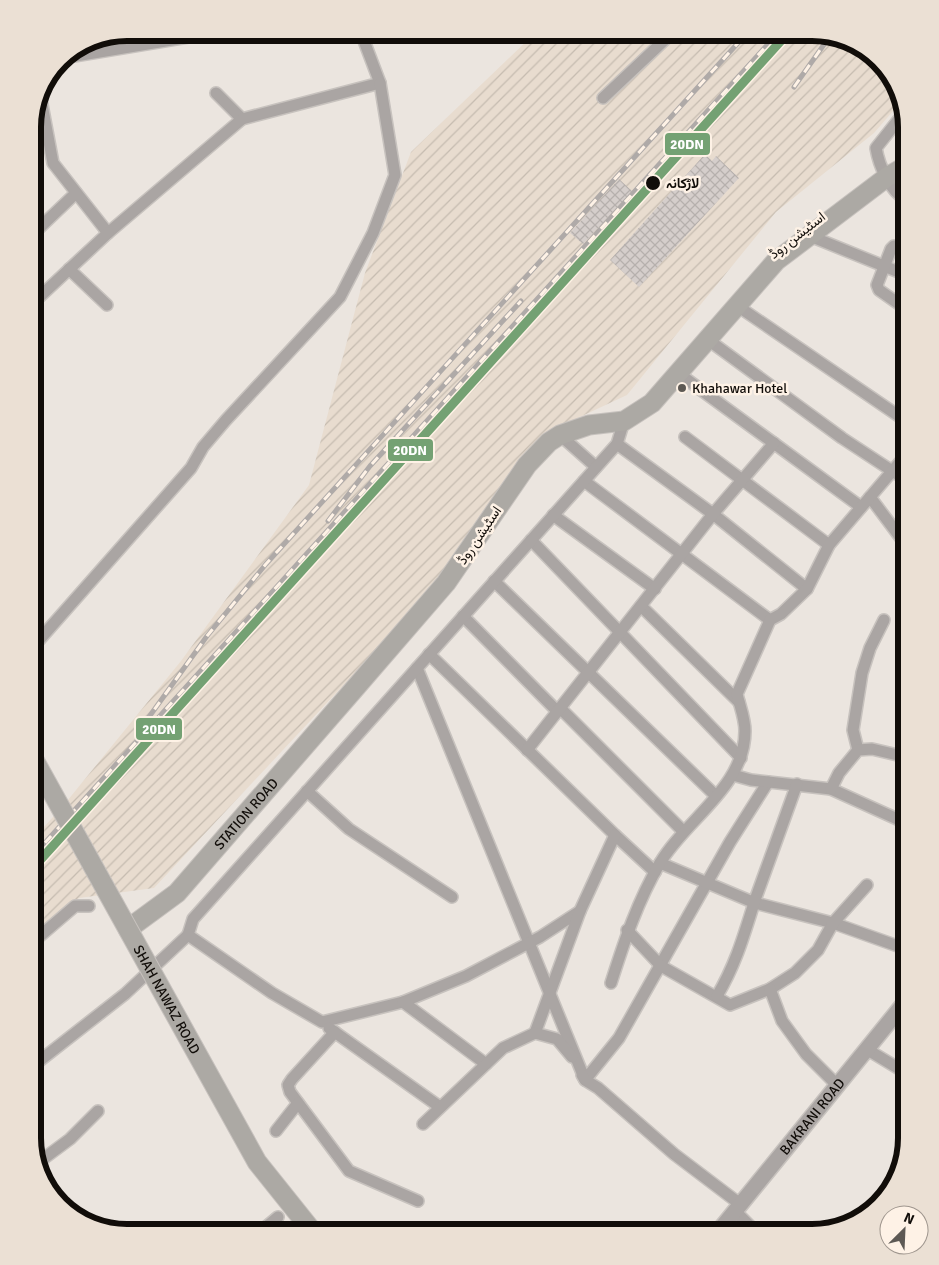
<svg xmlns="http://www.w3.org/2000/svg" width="939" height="1265" font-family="Signika,Vazirmatn,sans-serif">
<defs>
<pattern id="industrial-furrows" width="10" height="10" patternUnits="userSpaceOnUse" patternTransform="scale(1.25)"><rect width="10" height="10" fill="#e8dccf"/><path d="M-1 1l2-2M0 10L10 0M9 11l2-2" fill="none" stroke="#c6bcb0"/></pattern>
<pattern id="building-cross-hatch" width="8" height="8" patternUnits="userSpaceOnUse" patternTransform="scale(1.25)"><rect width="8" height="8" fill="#d5cecb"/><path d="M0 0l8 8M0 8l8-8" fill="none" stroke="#b6b0ad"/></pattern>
</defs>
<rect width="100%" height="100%" fill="#ebe5df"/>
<polygon fill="url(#industrial-furrows)" points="535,33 818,33 860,45 894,79 900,103 874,133 776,212 627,395 567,423 511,471 439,583 154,888 79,898 33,936 33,839 63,806 181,661 309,485 365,273 411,152"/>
<g fill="url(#building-cross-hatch)">
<polygon points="705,154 712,161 716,156 739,178 639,287 610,260"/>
<polygon points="619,179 632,191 583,244 570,233"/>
</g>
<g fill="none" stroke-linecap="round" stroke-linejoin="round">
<defs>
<g id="minor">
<polyline points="216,93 242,119"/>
<polyline points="40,94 53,163 108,233 242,119 380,83 361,33"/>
<polyline points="603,98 672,33"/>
<path d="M903 114 876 148C879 166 890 191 906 200"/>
<polyline points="808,233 810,236 906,275"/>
<polyline points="33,234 76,193"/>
<polyline points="69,269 107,305"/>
<polyline points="33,303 108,233"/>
<polyline points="736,305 906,421"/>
<polyline points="906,309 879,290 877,285 891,249 894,246 906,248"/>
<polyline points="707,339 842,438 906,480"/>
<polyline points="678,373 861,507"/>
<polyline points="560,435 596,467"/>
<polyline points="685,437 829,545"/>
<polyline points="617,444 713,514 807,589"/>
<polyline points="584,481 770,620"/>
<polyline points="870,497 906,545"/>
<polyline points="553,515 655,589"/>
<polyline points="531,540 741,758"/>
<polyline points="494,581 716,796"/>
<polyline points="641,606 739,702"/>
<polyline points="463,616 557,711"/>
<polyline points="33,647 191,468 203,447 226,420 340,297 373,233 395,175 380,83"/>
<polyline points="429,654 615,835 655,872"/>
<polyline points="417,668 585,1080 619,1038 730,842 768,782"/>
<polyline points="560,708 683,831"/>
<polyline points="527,750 713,514 774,443"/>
<polyline points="858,750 853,730 862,673 870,648 884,620"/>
<polyline points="733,775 751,780 831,789 906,823"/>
<polyline points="831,789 839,773 858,750 872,749 906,757"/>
<polyline points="307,791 349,829 452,897"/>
<polyline points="615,835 580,911 540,937 466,976 403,1002 322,1022 272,993 188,935 193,919 617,444 624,421"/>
<polyline points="660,863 755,903 833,923 906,949"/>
<polyline points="627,930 661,966 730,1005 770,989 795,973 818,950 833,923 867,885"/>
<polyline points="33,942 75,906 89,906"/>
<path d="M611 983C624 942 638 900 660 863 686 819 745 787 745 731 745 718 740 707 737 694L770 620 781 614 807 589 829 545 906 455"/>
<polyline points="770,989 782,1021 806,1054 838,1086"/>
<path d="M717 996C736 964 744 935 755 900 769 861 783 823 797 784"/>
<polyline points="403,1002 486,1064"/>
<polyline points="329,1028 440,1107"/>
<polyline points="335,1032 292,1079 288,1085 290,1092 349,1171 418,1201"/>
<polyline points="535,1033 580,911"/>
<polyline points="868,1050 906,1073"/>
<polyline points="33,1066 125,994 188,935"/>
<polyline points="582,1075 585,1080 598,1088 674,1154 740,1204"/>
<polyline points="423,1124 503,1048 535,1033 557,1039 572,1057"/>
<polyline points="276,1131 298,1103"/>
<polyline points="39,1162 70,1139 98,1111"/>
<polyline points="735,1211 756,1232"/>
<polyline points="260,1232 278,1217"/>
</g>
<g id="tertiary">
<path id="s1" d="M718 1232 906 1001"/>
</g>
<polyline id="secondary" points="66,55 198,33"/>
<g id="primary">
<path id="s2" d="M128 929 177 893 356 687 446 583 527 465 549 442 560 435 589 425 624 421 652 403 776 261 887 177 906 166"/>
</g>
</defs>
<use href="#minor" stroke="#c7c2be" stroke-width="14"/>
<use href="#tertiary" stroke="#c7c2be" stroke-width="18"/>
<use href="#secondary" stroke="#c7c2be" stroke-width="19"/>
<use href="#primary" stroke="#c7c2be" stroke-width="21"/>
<use href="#minor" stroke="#aaa5a3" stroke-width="11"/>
<use href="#tertiary" stroke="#aaa5a3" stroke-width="15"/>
<use href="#secondary" stroke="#a9a4a2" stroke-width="16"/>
<use href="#primary" stroke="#aca9a4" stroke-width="19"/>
<defs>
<g id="rail">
<polyline points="794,87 830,36"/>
<polyline points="328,521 370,466 521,301"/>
<polyline points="144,724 207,636 266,564 747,33"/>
<polyline points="33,856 778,33"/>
</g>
</defs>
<use href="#rail" stroke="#afaaa8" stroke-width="5"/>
<use href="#rail" stroke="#fef2e6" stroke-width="3" stroke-dasharray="9" stroke-linecap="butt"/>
<defs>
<g id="primary-bridge">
<path id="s3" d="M33 758 257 1162 313 1232"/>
</g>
</defs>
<use href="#primary-bridge" stroke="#c7c2be" stroke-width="21" stroke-linecap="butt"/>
<use href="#primary-bridge" stroke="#aca9a4" stroke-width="19"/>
<defs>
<polyline id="rail-1" points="33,868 788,33"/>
</defs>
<use href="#rail-1" stroke="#fef2e6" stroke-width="12"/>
<use href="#rail-1" stroke="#74a173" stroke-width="9"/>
</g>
<circle fill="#110d09" stroke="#fef2e6" stroke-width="2" cx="653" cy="183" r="8"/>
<circle fill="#5d5954" stroke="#fef2e6" stroke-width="2" cx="682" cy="388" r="5"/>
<g text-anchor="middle" stroke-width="5" stroke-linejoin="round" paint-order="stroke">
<g font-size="14" font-weight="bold" fill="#110d09" stroke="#fef2e6" text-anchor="start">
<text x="666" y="188">لاڑکانہ</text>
</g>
<g font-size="14" fill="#110d09" stroke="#fef2e6">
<text transform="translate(797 235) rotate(-38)" y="5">اسٹیشن روڈ</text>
<text transform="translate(479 535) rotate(-56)" y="5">اسٹیشن روڈ</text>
<text dy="5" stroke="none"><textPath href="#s2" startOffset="166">STATION ROAD</textPath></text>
<text dy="5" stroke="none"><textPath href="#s3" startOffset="276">SHAH NAWAZ ROAD</textPath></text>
<text dy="5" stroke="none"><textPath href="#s1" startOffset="149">BAKRANI ROAD</textPath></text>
</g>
<g font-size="14" fill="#110d09" stroke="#fef2e6" text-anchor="start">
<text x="692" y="393">Khahawar Hotel</text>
</g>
</g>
<path d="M0 0H939V1265H0ZM127 41H812A86 86 0 0 1 898 127V1138A86 86 0 0 1 812 1224H127A86 86 0 0 1 41 1138V127A86 86 0 0 1 127 41Z" fill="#ebe0d4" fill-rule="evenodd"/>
<path fill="none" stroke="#110d09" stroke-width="6" d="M127 41H812A86 86 0 0 1 898 127V1138A86 86 0 0 1 812 1224H127A86 86 0 0 1 41 1138V127A86 86 0 0 1 127 41Z"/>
<g stroke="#fef2e6" stroke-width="2">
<rect x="664" y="132" width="47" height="24" rx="5" fill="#74a173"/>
<rect x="387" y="438" width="47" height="24" rx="5" fill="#74a173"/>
<rect x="135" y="717" width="48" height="24" rx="5" fill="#74a173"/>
</g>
<g font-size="14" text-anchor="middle" font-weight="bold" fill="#fff">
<text x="687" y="149">20DN</text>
<text x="410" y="455">20DN</text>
<text x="159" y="734">20DN</text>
</g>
<g transform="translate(904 1230) rotate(24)"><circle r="24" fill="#fef2e6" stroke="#9f968e"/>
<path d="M0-4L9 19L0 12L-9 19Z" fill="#5d5954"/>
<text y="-8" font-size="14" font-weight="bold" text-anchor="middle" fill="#110d09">N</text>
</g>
</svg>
